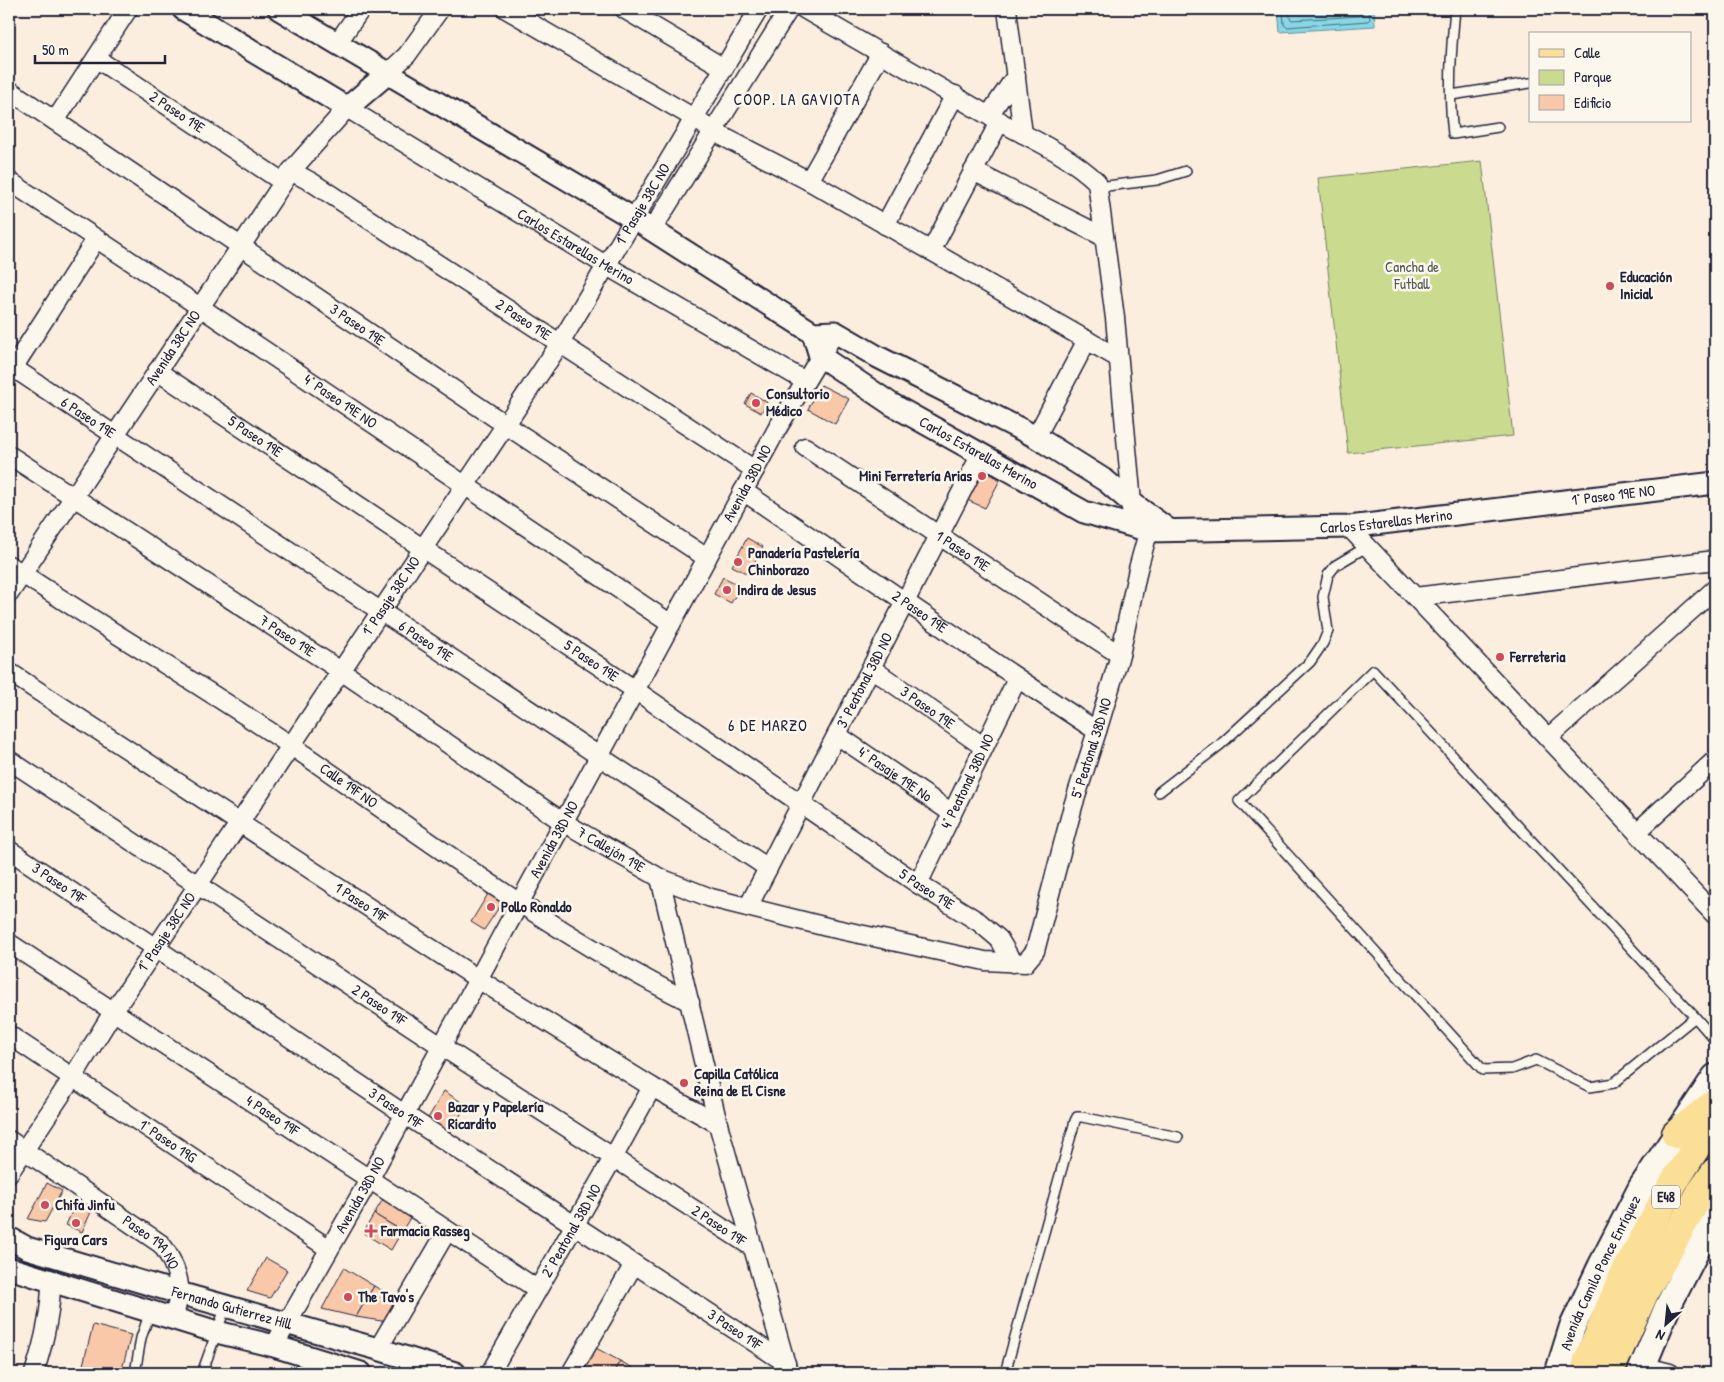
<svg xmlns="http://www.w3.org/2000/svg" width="1724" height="1382" font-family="'Patrick Hand',sans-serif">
<rect width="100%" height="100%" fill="#fbeedf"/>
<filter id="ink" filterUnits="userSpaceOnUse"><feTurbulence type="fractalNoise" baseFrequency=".02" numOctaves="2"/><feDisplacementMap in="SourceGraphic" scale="10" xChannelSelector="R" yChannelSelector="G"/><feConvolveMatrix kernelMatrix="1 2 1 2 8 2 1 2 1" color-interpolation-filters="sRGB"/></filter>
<g filter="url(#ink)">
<polygon fill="#cadb8f" stroke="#767e65" points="1482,161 1513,436 1348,453 1318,178"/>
<polygon fill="#87d7e4" stroke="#5f8fa0" points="1278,9 1374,9 1375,26 1280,32"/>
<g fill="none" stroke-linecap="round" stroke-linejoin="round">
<g stroke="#4a6a7f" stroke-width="1">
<polyline points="1283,9 1284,25 1287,27 1368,21 1370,19 1369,9"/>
<polyline points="1289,9 1290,18 1292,20 1361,16 1363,14 1363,9"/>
<polyline points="1297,9 1299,12 1353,9"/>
</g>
</g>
<g fill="#f9c8a9" stroke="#22223b">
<polygon points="821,385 849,399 835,424 808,409"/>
<polygon points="751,393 767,402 761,413 745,404"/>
<polygon points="980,469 1000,480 985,508 965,499"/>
<polygon points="747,538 763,547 748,574 732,566"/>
<polygon points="723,577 741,586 731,603 714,594"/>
<polygon points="488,894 502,903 484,930 471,922"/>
<polygon points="444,1091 466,1105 450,1133 427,1120"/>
<polygon points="47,1183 62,1191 45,1222 28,1219"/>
<polygon points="385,1196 413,1213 402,1231 374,1214"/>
<polygon points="75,1205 91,1212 82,1232 66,1225"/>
<polygon points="374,1214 402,1231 391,1250 363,1233"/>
<polygon points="266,1258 287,1270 270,1298 247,1291"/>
<polygon points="344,1268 374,1286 356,1317 322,1309"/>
<polygon points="374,1286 400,1301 388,1322 356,1317"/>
<polygon points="1715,1313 1715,1332 1710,1331"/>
<polygon points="93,1325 131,1335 121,1373 81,1373"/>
<polygon points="594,1347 620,1361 613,1373 580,1373"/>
<polygon points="620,1361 638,1371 636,1373 613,1373"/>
</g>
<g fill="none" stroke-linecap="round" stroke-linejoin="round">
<defs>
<g id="service">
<path d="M1455 9C1451 50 1448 92 1453 134L1498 127"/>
<polyline points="1451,95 1530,83"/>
<polyline points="1098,187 1157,180 1186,171"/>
<polyline points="1159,792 1220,745 1310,662 1323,643 1328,631 1323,597 1328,575 1336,565 1368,546"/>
<polyline points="1695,1017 1614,1083 1590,1087 1536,1060 1512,1069 1483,1070 1239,801 1373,670 1695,1017 1715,1040"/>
<polyline points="135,1373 141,1338 150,1312"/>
<polyline points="202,1373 226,1306"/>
<polyline points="1005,1373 1075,1121 1077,1117 1082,1117 1178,1137"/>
</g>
<g id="minor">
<polyline points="506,9 694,118 714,132 809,181 1118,358"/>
<polyline points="624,9 724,68"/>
<path d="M804 9C867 45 929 81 991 117 1027 137 1067 153 1097 182L1115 318 1132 503 1131 510"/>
<polyline points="1007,9 1023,134"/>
<polyline points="338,42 361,9"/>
<path id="s1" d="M97 59 283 182"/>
<polyline points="388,73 407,55 440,9"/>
<path id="s2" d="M9 90 506 425 707 558"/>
<polyline points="989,115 1016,76"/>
<polyline points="55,121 128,9"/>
<path id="s3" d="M291 171 313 183 755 470"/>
<polyline points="973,171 1104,237"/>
<path id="s4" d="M9 181 200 307 671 624"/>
<polyline points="809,181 881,53"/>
<polyline points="885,225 955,95"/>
<polyline points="652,230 789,9"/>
<polyline points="931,251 1000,121"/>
<path id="s5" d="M9 365 768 868"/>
<polyline points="13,368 96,239"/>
<path id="s6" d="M157 371 635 690 918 884 979 922 999 939 1013 963"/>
<polyline points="1036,437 1087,340"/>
<path id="s7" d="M805 447 1120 655"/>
<path id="s8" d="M9 455 341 671 563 822 660 878 711 898 827 927 985 961 1025 963 1035 951 1073 806 1097 731 1120 655 1138 569 1152 518"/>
<path id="s9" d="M743 491C861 571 978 653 1097 731"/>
<polyline points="1349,527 1715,915"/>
<path id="s10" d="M9 565C102 627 200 684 293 747 423 836 549 932 690 1002"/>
<path id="s11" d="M9 594 291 171 347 108 607 266 805 381"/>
<polyline points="1415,597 1715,560"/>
<path id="s12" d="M871 668 984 747"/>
<path id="s13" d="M9 672 478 979 652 1087 718 1124"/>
<path id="s14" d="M837 735 952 813"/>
<polyline points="1548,738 1715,589"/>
<path id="s15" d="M9 760 441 1046 752 1247"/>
<polyline points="1637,832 1715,760"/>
<path id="s16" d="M9 850 404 1114 786 1363"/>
<polyline points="660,878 718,1124 787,1368"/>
<path id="s17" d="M918 884 1017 679"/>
<path id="s18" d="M748 907 981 454"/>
<path id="s19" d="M9 943 537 1289"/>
<path id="s20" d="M9 1035 328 1248"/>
<path id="s21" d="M9 1140 161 1244C171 1257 181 1278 179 1295 178 1303 175 1311 173 1318"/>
<path id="s22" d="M9 1173 73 1077 113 1012 559 345 759 9"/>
<path id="s23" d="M274 1346 369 1180 777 429 835 332"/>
<polyline points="378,1349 447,1231"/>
<polyline points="1642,1366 1670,1373"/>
<path d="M34 1373C44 1343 51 1313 51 1282"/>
<path id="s24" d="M490 1373 613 1158 652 1087"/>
<polyline points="571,1373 634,1264"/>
</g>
<g id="tertiary">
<polyline points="183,9 347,108 388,73"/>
<polyline points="279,9 641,223 813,333 835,332 878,357 1036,437 1106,481 1132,503 1169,530"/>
<path id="s25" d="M813 333 820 356 891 404 1084 512 1149 531 1349 527 1715 483"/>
<path id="s26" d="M9 1238 27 1248 179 1293 378 1349 455 1373"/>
<polyline points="9,1268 217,1332 274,1346 361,1373"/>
</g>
<g id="secondary">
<path id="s27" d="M1558 1373 1572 1328 1601 1266 1641 1188 1715 1077"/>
<polyline points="1640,1373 1667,1308 1715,1214"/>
</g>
<g id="primary">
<polyline points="1676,1134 1715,1103"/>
<polyline points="1585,1373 1588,1360 1622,1279 1674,1182 1715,1118"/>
<polyline points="1609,1373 1645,1291 1701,1192 1715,1172"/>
</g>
</defs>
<use href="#service" stroke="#22223b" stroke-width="12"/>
<use href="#minor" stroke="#22223b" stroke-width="21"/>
<use href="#tertiary" stroke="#22223b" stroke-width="25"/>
<use href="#secondary" stroke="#22223b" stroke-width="29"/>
<use href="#primary" stroke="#22223b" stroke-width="31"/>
<use href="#service" stroke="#fbf7ec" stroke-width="9"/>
<use href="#minor" stroke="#fbf7ec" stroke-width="18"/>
<use href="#tertiary" stroke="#fbf7ec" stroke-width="21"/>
<use href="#secondary" stroke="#fbf7ec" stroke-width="25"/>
<use href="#primary" stroke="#fbdf96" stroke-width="28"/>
</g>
</g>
<g fill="#d1495b" stroke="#fbf7ec" stroke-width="2">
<circle cx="1610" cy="286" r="5"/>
<circle cx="756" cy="403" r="5"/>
<circle cx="982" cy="476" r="5"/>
<circle cx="738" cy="562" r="5"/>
<circle cx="727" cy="590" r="5"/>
<circle cx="1500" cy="657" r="5"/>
<circle cx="491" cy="907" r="5"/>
<circle cx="684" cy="1083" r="5"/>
<circle cx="438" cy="1116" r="5"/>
<circle cx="45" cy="1205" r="5"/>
<circle cx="76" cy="1223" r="5"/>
<path d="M368.5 1223.5h5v5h5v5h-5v5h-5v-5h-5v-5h5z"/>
<circle cx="348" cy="1297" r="5"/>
</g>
<g text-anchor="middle" stroke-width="5" stroke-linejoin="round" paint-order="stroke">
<rect fill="#fbf7ec" stroke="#636270" stroke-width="1" x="1652" y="1185.5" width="28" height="23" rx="4"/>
<g font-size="14" font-weight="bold" fill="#22223b">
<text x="1666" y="1202">E48</text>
</g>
<g font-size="15" fill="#22223b" stroke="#fbf7ec">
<text dy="5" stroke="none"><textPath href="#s1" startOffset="96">2 Paseo 19E</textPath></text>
<text dy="5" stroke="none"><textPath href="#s22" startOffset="1158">1° Pasaje 38C NO</textPath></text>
<text dy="5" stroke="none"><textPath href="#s11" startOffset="860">Carlos Estarellas Merino</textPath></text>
<text dy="5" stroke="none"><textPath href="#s3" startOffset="276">2 Paseo 19E</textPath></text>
<text dy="5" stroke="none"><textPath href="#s2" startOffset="420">3 Paseo 19E</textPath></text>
<text dy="5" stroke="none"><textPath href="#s11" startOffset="296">Avenida 38C NO</textPath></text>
<text dy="5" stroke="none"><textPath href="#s4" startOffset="398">4° Paseo 19E NO</textPath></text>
<text dy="5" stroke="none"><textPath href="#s5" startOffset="95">6 Paseo 19E</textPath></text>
<text dy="5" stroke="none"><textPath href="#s6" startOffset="118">5 Paseo 19E</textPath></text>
<text dy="5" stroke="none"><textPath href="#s25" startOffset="210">Carlos Estarellas Merino</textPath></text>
<text dy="5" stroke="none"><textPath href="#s23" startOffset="984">Avenida 38D NO</textPath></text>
<text dy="5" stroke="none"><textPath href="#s25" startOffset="865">1° Paseo 19E NO</textPath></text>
<text dy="5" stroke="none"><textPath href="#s25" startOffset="636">Carlos Estarellas Merino</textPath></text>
<text dy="5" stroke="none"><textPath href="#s7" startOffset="189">1 Paseo 19E</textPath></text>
<text dy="5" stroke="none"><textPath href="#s22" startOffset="692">1° Pasaje 38C NO</textPath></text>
<text dy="5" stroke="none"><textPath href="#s9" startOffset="214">2 Paseo 19E</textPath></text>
<text dy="5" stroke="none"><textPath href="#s8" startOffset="332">7 Paseo 19E</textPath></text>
<text dy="5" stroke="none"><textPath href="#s5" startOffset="500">6 Paseo 19E</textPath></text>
<text dy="5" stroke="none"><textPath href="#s6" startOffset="522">5 Paseo 19E</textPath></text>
<text dy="5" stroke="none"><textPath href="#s18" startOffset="255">3° Peatonal 38D NO</textPath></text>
<text dy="5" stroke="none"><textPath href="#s12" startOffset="69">3 Paseo 19E</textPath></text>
<text dy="5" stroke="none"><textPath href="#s8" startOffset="1379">5° Peatonal 38D NO</textPath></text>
<text dy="5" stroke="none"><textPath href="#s14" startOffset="70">4° Pasaje 19E No</textPath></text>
<text dy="5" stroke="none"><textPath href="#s17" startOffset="114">4° Peatonal 38D NO</textPath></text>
<text dy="5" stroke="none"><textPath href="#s10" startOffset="405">Calle 19F NO</textPath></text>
<text dy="5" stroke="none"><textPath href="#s23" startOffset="579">Avenida 38D NO</textPath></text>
<text dy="5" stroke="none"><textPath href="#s8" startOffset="720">7 Callejón 19E</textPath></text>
<text dy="5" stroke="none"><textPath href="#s16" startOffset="60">3 Paseo 19F</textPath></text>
<text dy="5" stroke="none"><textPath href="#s6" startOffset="928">5 Paseo 19E</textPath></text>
<text dy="5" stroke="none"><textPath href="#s13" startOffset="421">1 Paseo 19F</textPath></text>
<text dy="5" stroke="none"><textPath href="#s22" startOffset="288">1° Pasaje 38C NO</textPath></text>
<text dy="5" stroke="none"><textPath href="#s15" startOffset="444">2 Paseo 19F</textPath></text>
<text dy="5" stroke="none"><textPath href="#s16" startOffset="465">3 Paseo 19F</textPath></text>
<text dy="5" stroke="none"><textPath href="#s19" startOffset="315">4 Paseo 19F</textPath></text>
<text dy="5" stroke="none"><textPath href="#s20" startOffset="191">1° Paseo 19G</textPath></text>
<text dy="5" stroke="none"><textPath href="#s23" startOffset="174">Avenida 38D NO</textPath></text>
<text dy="5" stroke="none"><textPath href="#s15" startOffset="849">2 Paseo 19F</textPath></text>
<text dy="5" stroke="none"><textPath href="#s24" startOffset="164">2° Peatonal 38D NO</textPath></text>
<text dy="5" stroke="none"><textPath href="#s21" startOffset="176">Paseo 19A NO</textPath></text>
<text dy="5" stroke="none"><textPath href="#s27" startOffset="109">Avenida Camilo Ponce Enríquez</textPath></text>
<text dy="5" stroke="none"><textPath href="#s26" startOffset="234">Fernando Gutierrez Hill</textPath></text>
<text dy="5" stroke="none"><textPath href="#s16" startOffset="870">3 Paseo 19F</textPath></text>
</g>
<g font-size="15" fill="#545a54" stroke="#fbf7ec">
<text x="1412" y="272">Cancha de<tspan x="1412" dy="17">Futball</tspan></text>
</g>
<g font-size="15" font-weight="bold" fill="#22223b" stroke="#fbf7ec" text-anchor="start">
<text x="1620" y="282">Educación<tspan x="1620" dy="17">Inicial</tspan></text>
<text x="766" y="399">Consultorio<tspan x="766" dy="17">Médico</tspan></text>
<text x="972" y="481" text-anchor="end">Mini Ferretería Arias</text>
<text x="748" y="558">Panadería Pastelería<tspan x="748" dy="17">Chinborazo</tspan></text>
<text x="737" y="595">Indira de Jesus</text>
<text x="1510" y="662">Ferreteria</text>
<text x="501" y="912">Pollo Ronaldo</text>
<text x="694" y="1079">Capilla Católica<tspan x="694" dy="17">Reina de El Cisne</tspan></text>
<text x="448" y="1112">Bazar y Papelería<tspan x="448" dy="17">Ricardito</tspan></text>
<text x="55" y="1210">Chifa Jinfu</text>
<text x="381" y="1236">Farmacia Rasseg</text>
<text x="76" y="1245" text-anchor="middle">Figura Cars</text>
<text x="358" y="1302">The Tavo's</text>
</g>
<g font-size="16" letter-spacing="1" fill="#22223b" stroke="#fbf7ec">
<text x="797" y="105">COOP. LA GAVIOTA</text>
<text x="768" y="731">6 DE MARZO</text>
</g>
</g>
<rect width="1724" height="1382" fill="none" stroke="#fbf7ec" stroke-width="30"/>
<rect x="15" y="15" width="1694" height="1352" fill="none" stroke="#22223b" stroke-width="2" filter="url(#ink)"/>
<rect x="1529" y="32" width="162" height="90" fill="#fbf7ec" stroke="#a4a2a5"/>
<rect x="1539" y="49" width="25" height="8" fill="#fbdf96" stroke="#a4a2a5"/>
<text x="1574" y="58" font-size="15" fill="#22223b">Calle</text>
<rect x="1539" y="70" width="25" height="15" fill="#cadb8f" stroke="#a4a2a5"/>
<text x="1574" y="82" font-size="15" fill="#22223b">Parque</text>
<rect x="1539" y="95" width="25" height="15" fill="#f9c8a9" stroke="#a4a2a5"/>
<text x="1574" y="108" font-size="15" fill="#22223b">Edificio</text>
<g transform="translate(1666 1324) rotate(207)" stroke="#fbf7ec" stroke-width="4" paint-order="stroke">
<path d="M0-4L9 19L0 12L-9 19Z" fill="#22223b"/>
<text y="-8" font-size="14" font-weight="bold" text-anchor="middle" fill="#22223b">N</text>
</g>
<path d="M35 55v8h130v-8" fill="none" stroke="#22223b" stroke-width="2.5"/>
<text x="42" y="55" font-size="15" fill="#22223b" stroke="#fbf7ec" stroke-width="4" paint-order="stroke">50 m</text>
</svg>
